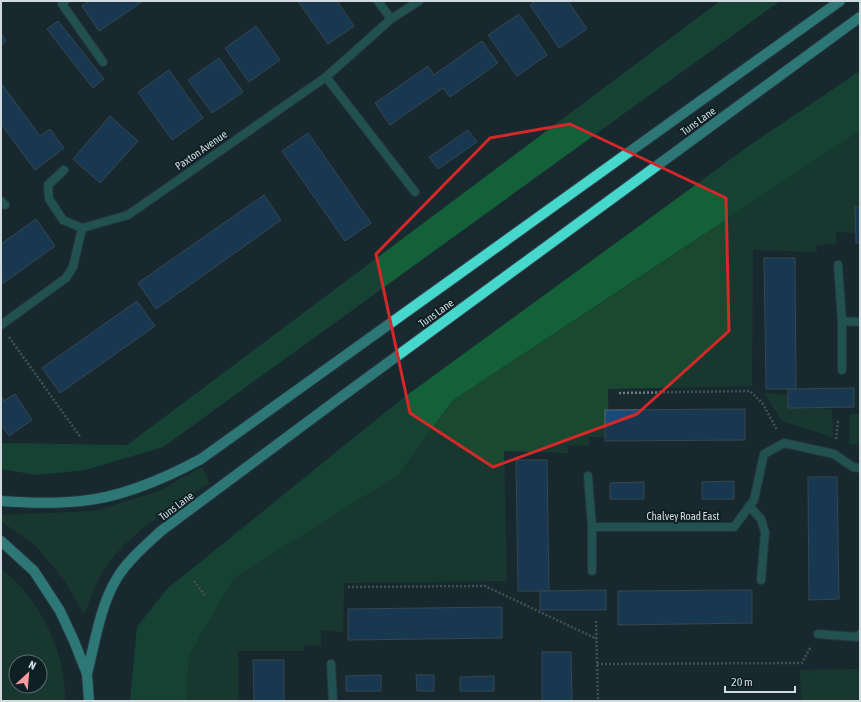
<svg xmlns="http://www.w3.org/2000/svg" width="861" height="702" font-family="'Asap Condensed',sans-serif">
<rect width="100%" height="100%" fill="#18292f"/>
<g fill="#1a492f" fill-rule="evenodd">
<polygon points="860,131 859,233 836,232 836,244 816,245 817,252 753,250 752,386 608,389 609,437 589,437 589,446 567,445 568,453 504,451 507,581 344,583 343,632 321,630 321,646 304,645 303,651 238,651 239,701 186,701 189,655 234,578 398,475 452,401"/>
<polygon points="764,393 789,395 790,407 832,409 833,437 782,421"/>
<polygon points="850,414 860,414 860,444 849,444"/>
<path d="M202 467 209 483C177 505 134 529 111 560 98 577 91 596 84 615L65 581 36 546 1 521 2 515 95 511 159 491Z"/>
<path d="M1 569C39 596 67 655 65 701H1ZM16 662H40V686H16Z"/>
<polygon points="860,669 860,701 801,701 800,670"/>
</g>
<g fill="#146039">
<polygon points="720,1 780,1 163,447 85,470 37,475 1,469 1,443 127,445"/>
<polygon points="860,71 860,131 452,401 398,475 234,578 189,655 186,701 130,701 137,627 167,589 403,398 753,143"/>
</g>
<g fill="#194b7a" stroke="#5c6774">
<polygon points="89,1 143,1 99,31 82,6"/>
<polygon points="298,1 337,1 354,26 328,44"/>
<polygon points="536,1 568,1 587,29 559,48 530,5"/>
<polygon points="519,14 547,55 517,76 488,35"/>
<polygon points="58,21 104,79 93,88 47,29"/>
<polygon points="256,26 280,60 249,82 225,48"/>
<polygon points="1,33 6,41 1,45"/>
<polygon points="482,41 498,63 450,97 443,88 390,125 375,103 428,66 434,75"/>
<polygon points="219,58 243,92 212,113 188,80"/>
<polygon points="169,70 203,118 172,140 138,92"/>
<polygon points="1,83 40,136 50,129 64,148 35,170 1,124"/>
<polygon points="110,116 138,141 100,183 73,159"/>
<polygon points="468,130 477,142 438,169 429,157"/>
<polygon points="308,133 371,223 345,241 282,151"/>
<polygon points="264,195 281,220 156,309 138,283"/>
<polygon points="855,207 860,207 860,243 856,243"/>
<polygon points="36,219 55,246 2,284 1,244"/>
<polygon points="764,258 795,258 796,389 766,389"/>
<polygon points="137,301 155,326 60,393 42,368"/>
<polygon points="854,388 854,407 788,408 788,389"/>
<polygon points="15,394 32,420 9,436 1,424 1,396 4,401"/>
<polygon points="745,409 745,440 605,441 605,410"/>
<polygon points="516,460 547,460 549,591 518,591"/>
<polygon points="808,477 837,477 839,599 809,600"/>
<polygon points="734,481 734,499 702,499 702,482"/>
<polygon points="644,482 644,499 610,499 610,483"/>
<polygon points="606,590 606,610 540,610 540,591"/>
<polygon points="752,590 752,623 618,625 618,591"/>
<polygon points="502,607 502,638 348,640 348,609"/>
<polygon points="542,652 571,652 572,701 542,701"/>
<polygon points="253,660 284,660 284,701 254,701"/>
<polygon points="381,675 381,691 346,691 346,676"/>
<polygon points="416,675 434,675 434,691 417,691"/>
<polygon points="494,676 494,691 460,691 460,677"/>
</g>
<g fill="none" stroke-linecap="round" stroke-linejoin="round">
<defs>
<g id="lane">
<polyline points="65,1 62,4 103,62"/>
<polyline points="1,201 5,205"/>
<polyline points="63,220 49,199 48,185 64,170"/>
<polyline points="749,506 761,519 765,532 761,580"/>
</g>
<g id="street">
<polyline points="378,1 391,19"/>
<polyline points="326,77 415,192"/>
<polyline points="63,220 82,228 128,215 326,77 391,19 419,1"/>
<polyline points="838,265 842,321 842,370"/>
<polyline points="842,321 860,322"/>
<polyline points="1,325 66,278 73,267 82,228"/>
<polyline points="588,476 592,527 592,571"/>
<polyline points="592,527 734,527 754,500 764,454 784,443 834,454 853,467 860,468"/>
<polyline points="818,634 857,637 860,634"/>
<polyline points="331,664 333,701"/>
</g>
<g id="primary">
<path d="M1 501C28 503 54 504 81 501 123 497 164 479 201 459L840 1"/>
<polyline points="1,541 34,571 60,611 74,641 87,674 89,701"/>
<path d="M87 674C95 642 100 606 117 578 128 560 146 545 161 531L337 400 860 17"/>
</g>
</defs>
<use href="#lane" stroke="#36454b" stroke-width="10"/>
<use href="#street" stroke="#36454b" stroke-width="10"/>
<use href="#primary" stroke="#36454b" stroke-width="12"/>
<g stroke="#717e83" stroke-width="2.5" stroke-dasharray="2 2" stroke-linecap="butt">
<polyline points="9,337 81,438"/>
<polyline points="619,393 750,391 763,404 777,430"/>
<polyline points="836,439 838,421"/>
<polyline points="194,581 206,597"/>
<polyline points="348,587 485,586 597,639"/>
<polyline points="596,621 598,701"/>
<polyline points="597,664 802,663 811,646"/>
</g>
<use href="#lane" stroke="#2d817b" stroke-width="8"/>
<use href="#street" stroke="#2d817b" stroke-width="8"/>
<use href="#primary" stroke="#47d8cd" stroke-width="10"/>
</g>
<path d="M0 0H861V702H0ZM570 124 726 198 729 331 637 414 493 467 410 413 376 254 490 138Z" fill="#18292f" fill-opacity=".55" fill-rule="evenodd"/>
<path fill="none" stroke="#d62828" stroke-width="3" stroke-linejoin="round" d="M570 124 726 198 729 331 637 414 493 467 410 413 376 254 490 138Z"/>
<g text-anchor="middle" stroke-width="4" stroke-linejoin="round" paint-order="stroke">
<g font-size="11" fill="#d1dbdf" stroke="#0f2025">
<text transform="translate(698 121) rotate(-36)" y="4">Tuns Lane</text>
<text transform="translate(201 150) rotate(-35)" y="4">Paxton Avenue</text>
<text transform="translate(436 313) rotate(-36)" y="4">Tuns Lane</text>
<text transform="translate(176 506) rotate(-37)" y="4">Tuns Lane</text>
<text x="683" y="520">Chalvey Road East</text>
</g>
</g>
<rect width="861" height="702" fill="none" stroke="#d1dbdf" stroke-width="4"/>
<g transform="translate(28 674) rotate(26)"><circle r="19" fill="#0f2025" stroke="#5d6b6f"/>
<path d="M0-3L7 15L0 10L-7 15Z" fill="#f59b9f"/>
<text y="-6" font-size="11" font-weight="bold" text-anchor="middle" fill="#d1dbdf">N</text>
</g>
<path d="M725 686v6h70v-6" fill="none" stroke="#d1dbdf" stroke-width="2"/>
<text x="731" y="686" font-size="12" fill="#d1dbdf" stroke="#0f2025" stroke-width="3" paint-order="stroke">20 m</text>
</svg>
